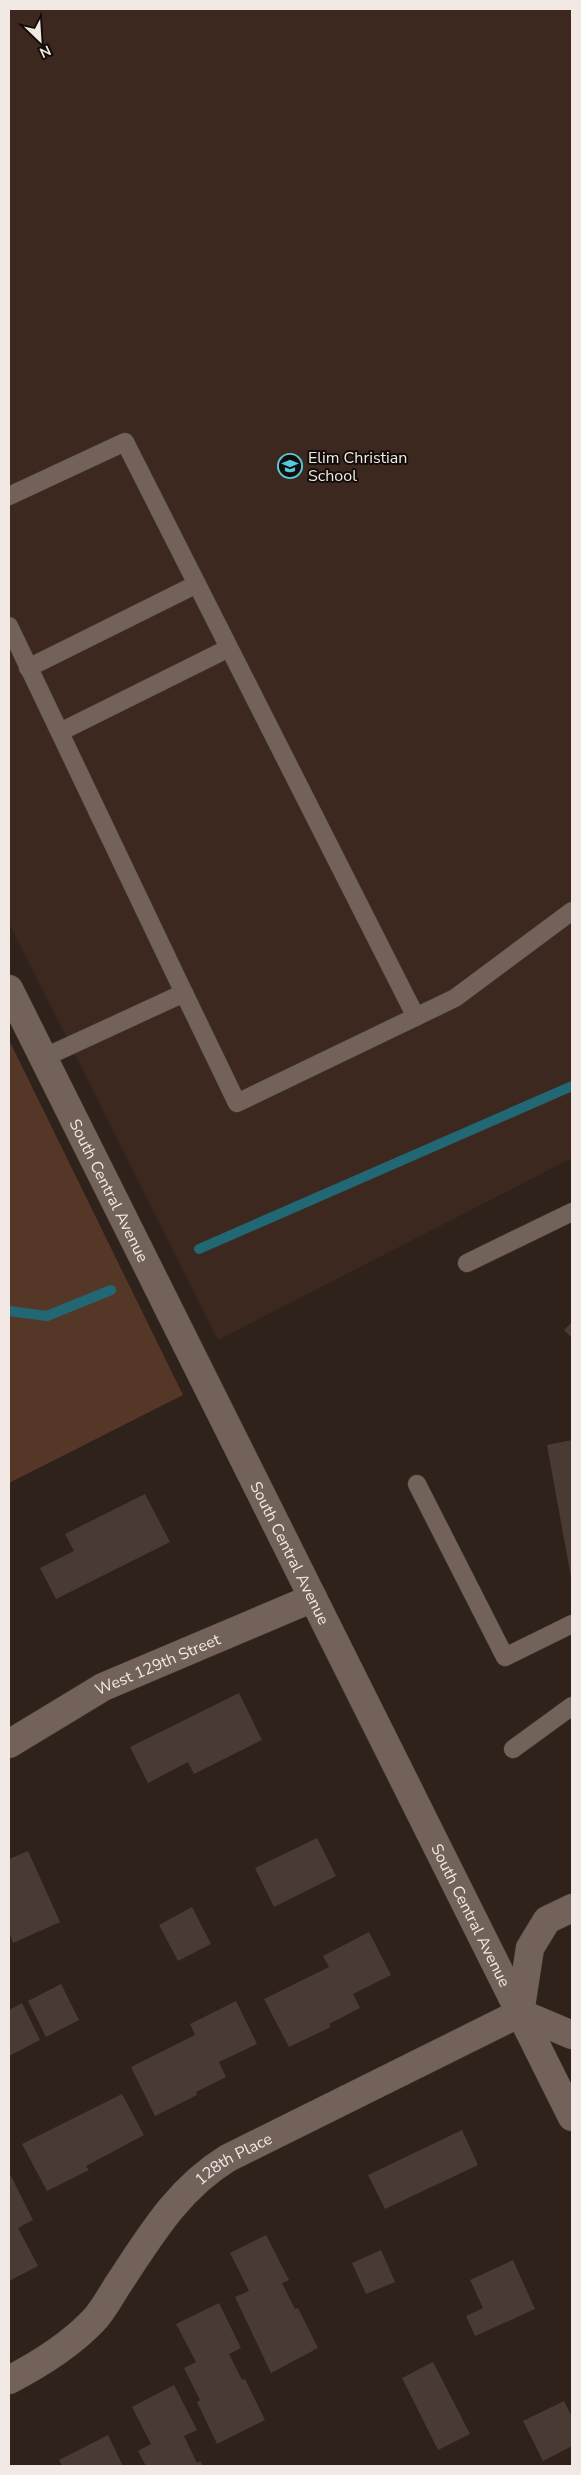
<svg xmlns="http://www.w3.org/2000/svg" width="581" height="2475" font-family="'Nunito Sans',sans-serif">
<rect width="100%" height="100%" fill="#2f221b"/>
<polygon fill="#3c281e" points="9,9 572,9 572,1158 218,1340 9,923"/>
<polygon fill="#553727" points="9,1040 183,1395 9,1483"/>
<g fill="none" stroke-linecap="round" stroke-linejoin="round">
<g stroke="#216874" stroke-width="10">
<polyline points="199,1249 572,1086"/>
<polyline points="9,1311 47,1316 111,1290"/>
</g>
</g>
<g fill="#493a33">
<polygon points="572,1322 572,1338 564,1330"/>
<polygon points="572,1440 572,1577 571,1577 547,1445"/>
<polygon points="145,1494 170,1542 56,1599 40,1568 74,1551 65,1534"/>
<polygon points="239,1693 262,1740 194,1774 188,1762 148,1783 130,1747"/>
<polygon points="317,1838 336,1876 274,1907 255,1868"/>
<polygon points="28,1851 60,1922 13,1943 9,1932 9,1859"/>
<polygon points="192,1907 211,1944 178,1961 159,1925"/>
<polygon points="369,1932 391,1975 353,1994 360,2008 329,2024 331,2027 289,2047 264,1999 329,1967 323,1956"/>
<polygon points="61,1984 79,2020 46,2037 28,2001"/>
<polygon points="236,2001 257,2044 219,2062 226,2077 196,2092 197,2095 155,2116 131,2067 195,2035 190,2024"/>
<polygon points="22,2003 40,2040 9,2056 9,2010"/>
<polygon points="122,2094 144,2135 86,2166 89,2170 47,2191 22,2144"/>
<polygon points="462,2130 478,2165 385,2209 368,2175"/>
<polygon points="9,2172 33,2220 18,2228 38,2266 9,2281"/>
<polygon points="266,2235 289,2280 282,2283 295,2309 298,2308 318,2348 271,2373 235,2297 249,2291 230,2253"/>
<polygon points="381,2250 395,2282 366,2294 352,2263"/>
<polygon points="513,2260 535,2309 475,2336 466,2316 483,2308 470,2280"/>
<polygon points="219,2303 241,2348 229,2354 242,2380 245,2379 265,2420 217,2444 197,2402 200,2400 184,2368 196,2362 176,2324"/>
<polygon points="433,2362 470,2434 438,2450 402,2378"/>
<polygon points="174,2385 197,2430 184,2436 197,2463 200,2461 203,2466 146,2466 138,2451 151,2444 132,2407"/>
<polygon points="564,2401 572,2417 572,2446 543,2461 523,2421"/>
<polygon points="108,2435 123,2466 62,2466 59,2460"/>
</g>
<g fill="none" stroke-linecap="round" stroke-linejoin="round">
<defs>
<g id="service">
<polyline points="9,496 125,442 416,1017"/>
<polyline points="9,626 184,993"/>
<polyline points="28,668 197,584"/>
<polyline points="60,732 229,648"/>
<polyline points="43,1058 184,993 237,1103 455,998 572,911"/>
<polyline points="467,1263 572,1212"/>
<polyline points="417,1484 505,1657 572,1624"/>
<polyline points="513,1749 572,1706"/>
</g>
<g id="minor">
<path id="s1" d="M9 1744 103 1687 313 1598"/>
<polyline points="520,2013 530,1948 547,1920 572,1908"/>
<path id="s2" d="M9 2380C40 2364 69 2346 93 2321 104 2310 112 2293 121 2280 152 2233 179 2188 228 2158L520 2013 572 2035"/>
</g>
<g id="tertiary">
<path id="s3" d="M9 989 572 2117"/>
</g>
</defs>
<use href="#service" stroke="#4c403b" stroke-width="19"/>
<use href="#minor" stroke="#4c403b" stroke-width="29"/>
<use href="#tertiary" stroke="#4c403b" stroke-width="29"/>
<use href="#service" stroke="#72625a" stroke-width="18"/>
<use href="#minor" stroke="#72625a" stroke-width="28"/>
<use href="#tertiary" stroke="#72625a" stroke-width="28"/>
</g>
<defs>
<symbol id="school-ring" viewBox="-11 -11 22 22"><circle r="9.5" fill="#130d0a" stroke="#54cade" stroke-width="1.5"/><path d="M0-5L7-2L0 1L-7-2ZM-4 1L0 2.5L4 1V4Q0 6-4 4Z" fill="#54cade"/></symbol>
</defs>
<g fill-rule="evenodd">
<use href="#school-ring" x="276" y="452" width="28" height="28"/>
</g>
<g text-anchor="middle" stroke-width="4" stroke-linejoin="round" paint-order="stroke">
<g font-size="16" fill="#f2e8e4" stroke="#130d0a" text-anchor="start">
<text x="308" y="463">Elim Christian<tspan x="308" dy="18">School</tspan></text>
</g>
<g font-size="16" fill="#f2e8e4" stroke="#130d0a">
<text dy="6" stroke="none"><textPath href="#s3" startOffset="225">South Central Avenue</textPath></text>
<text dy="6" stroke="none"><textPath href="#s3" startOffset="630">South Central Avenue</textPath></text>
<text dy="6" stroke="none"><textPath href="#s1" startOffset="169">West 129th Street</textPath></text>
<text dy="6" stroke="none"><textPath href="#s3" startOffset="1035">South Central Avenue</textPath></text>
<text dy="6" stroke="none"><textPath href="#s2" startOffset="321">128th Place</textPath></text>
</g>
</g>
<rect width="581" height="2475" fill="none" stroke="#f2e8e4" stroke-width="20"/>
<g transform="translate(40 40) rotate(155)" stroke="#130d0a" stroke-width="4" paint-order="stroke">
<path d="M0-4L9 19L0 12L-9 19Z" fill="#f2e8e4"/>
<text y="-8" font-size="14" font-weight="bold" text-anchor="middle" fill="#f2e8e4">N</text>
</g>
</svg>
